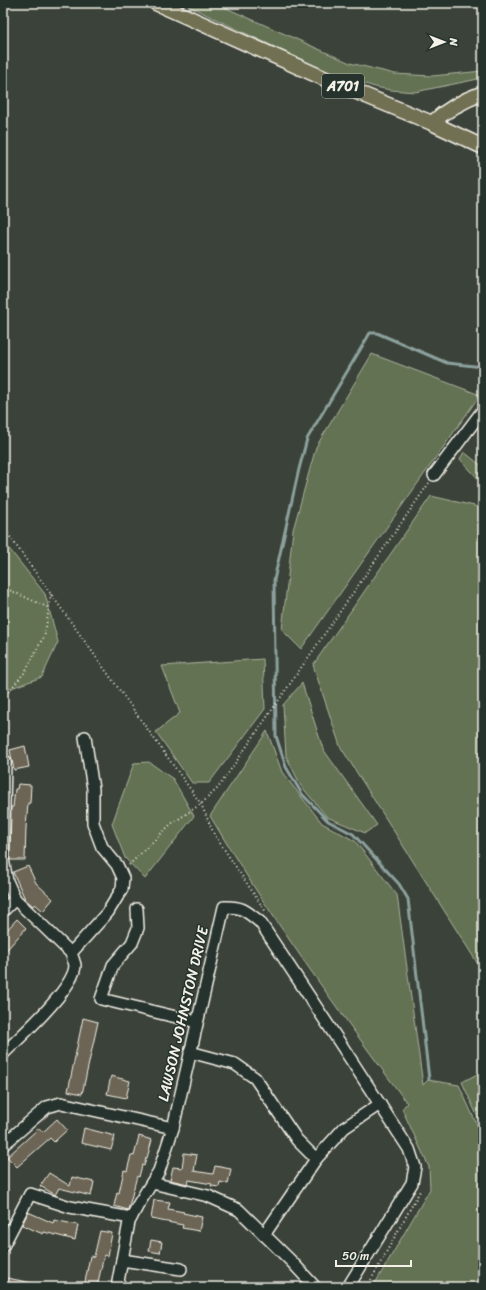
<svg xmlns="http://www.w3.org/2000/svg" width="486" height="1290" font-family="Sriracha,sans-serif">
<rect width="100%" height="100%" fill="#3b4239"/>
<filter id="ink" filterUnits="userSpaceOnUse"><feTurbulence type="fractalNoise" baseFrequency=".025" numOctaves="2"/><feDisplacementMap in="SourceGraphic" scale="8" xChannelSelector="R" yChannelSelector="G"/><feConvolveMatrix kernelMatrix="1 2 1 2 8 2 1 2 1" color-interpolation-filters="sRGB"/></filter>
<g filter="url(#ink)">
<g fill="#637253" stroke="#acb29e">
<polygon points="182,3 215,3 350,63 395,74 432,76 483,71 483,78 415,92 391,90 375,87 327,72"/>
<polygon points="372,354 480,395 301,649 282,630 293,530 316,447"/>
<polygon points="464,452 483,467 483,484 460,459"/>
<polygon points="431,496 483,508 483,972 340,746 313,665"/>
<polygon points="3,541 45,594 58,642 42,677 3,691"/>
<polygon points="263,659 265,709 209,783 192,783 156,732 180,713 162,666"/>
<polygon points="302,683 323,749 377,825 365,833 327,817 301,786 286,756 283,705"/>
<path d="M267 731 282 772 322 823 355 841 397 895 423 1085 428 1080 459 1085 483 1138V1287H373L430 1189 429 1167 402 1109 407 1103C338 1010 269 916 210 816Z"/>
<polygon points="149,762 173,779 194,816 145,879 125,858 112,824 134,763"/>
<polygon points="483,1071 483,1129 462,1082"/>
</g>
<g fill="none" stroke-linecap="round" stroke-linejoin="round">
<polyline stroke="#8ca19e" stroke-width="3" points="429,1079 408,899 399,884 353,834 328,821 302,794 286,767 276,736 274,580 299,469 307,439 370,333 377,333 447,363 483,367"/>
</g>
<g fill="#6c6555" stroke="#f4f1e8">
<polygon points="25,746 29,767 14,770 10,750"/>
<polygon points="18,784 31,785 30,803 28,803 26,828 25,860 10,860 11,807 13,807 15,789 17,789"/>
<polygon points="28,866 36,883 53,899 43,911 35,904 33,906 25,899 13,872"/>
<polygon points="17,919 26,928 3,954 3,934"/>
<polygon points="83,1018 98,1022 82,1094 68,1091"/>
<polygon points="111,1076 130,1081 126,1098 107,1094"/>
<polygon points="57,1119 67,1130 54,1142 50,1138 17,1167 7,1157 39,1128 43,1132"/>
<polygon points="84,1128 115,1136 111,1150 81,1143"/>
<polygon points="139,1136 152,1140 147,1158 146,1158 144,1166 142,1165 139,1177 137,1176 128,1210 114,1206 117,1192 119,1193 124,1170 127,1171 131,1155 134,1156"/>
<polygon points="184,1153 197,1155 194,1171 213,1174 215,1166 231,1169 228,1184 220,1182 219,1187 211,1186 212,1184 189,1180 188,1184 170,1180 173,1167 182,1168"/>
<polygon points="49,1173 70,1186 72,1177 94,1182 91,1196 59,1188 55,1195 54,1194 40,1186"/>
<polygon points="154,1200 170,1202 168,1209 184,1212 183,1213 202,1217 199,1231 182,1228 183,1225 151,1219"/>
<polygon points="28,1212 53,1223 54,1220 78,1225 75,1240 44,1232 43,1234 22,1225"/>
<polygon points="100,1231 112,1233 108,1256 104,1255 97,1287 84,1287 90,1256 94,1257"/>
<polygon points="151,1240 162,1242 160,1253 149,1251"/>
<polygon points="7,1278 32,1283 31,1287 5,1287"/>
</g>
<g fill="none" stroke-linecap="round" stroke-linejoin="round">
<defs>
<g id="minor">
<polyline points="434,475 483,410"/>
<polyline points="3,855 5,761"/>
<polyline points="3,859 7,881 15,899 71,953"/>
<polyline points="137,909 138,928 132,943 113,965 101,999 197,1022"/>
<polyline points="3,911 15,899"/>
<polyline points="190,1052 235,1064 255,1078 297,1140 316,1159"/>
<path d="M3 1054C20 1037 75 988 75 965 74 961 72 956 71 953L108 912 122 889 123 878 117 865 102 847 93 823V789L85 737"/>
<path d="M173 1128 224 907C242 906 246 911 260 922L342 1046 409 1149 415 1167 412 1183 348 1287"/>
<polyline points="3,1145 47,1107 61,1103 173,1128 159,1171 138,1205 129,1222 117,1287"/>
<polyline points="152,1183 208,1196 239,1210 292,1262 315,1287"/>
<polyline points="264,1235 316,1159 344,1128 380,1104"/>
<polyline points="3,1246 30,1194 70,1207 131,1218"/>
<polyline points="122,1260 181,1269"/>
</g>
<g id="major">
<polyline points="156,3 330,81 432,123 483,147"/>
<path d="M432 123C447 109 464 100 483 93"/>
</g>
</defs>
<use href="#minor" stroke="#f4f1e8" stroke-width="14"/>
<use href="#major" stroke="#f4f1e8" stroke-width="17"/>
<g stroke="#f4f1e8" stroke-width="2" stroke-dasharray="1 3" stroke-linecap="butt">
<polyline points="3,527 201,804 214,834 266,912"/>
<polyline points="3,587 49,608"/>
<polyline points="3,698 25,672 45,634 51,594"/>
<polyline points="129,865 171,824 201,804 218,788 429,483"/>
<polyline points="367,1287 420,1191"/>
</g>
<use href="#minor" stroke="#26332d" stroke-width="11"/>
<use href="#major" stroke="#716f52" stroke-width="14"/>
</g>
</g>
<g text-anchor="middle" stroke-width="3" stroke-linejoin="round" paint-order="stroke">
<rect fill="#26332d" stroke="#b6b8b0" stroke-width="1" x="322" y="74" width="42" height="24" rx="3"/>
<g font-size="14" font-weight="bold" fill="#f4f1e8">
<text x="343" y="91">A701</text>
</g>
<g font-size="15" fill="#f4f1e8" stroke="#26332d">
<text transform="translate(183 1014) rotate(-77)" y="5">LAWSON JOHNSTON DRIVE</text>
</g>
</g>
<rect width="486" height="1290" fill="none" stroke="#26332d" stroke-width="16"/>
<rect x="8" y="8" width="470" height="1274" fill="none" stroke="#f4f1e8" stroke-width="1.5" filter="url(#ink)"/>
<g transform="translate(444 42) rotate(90)" stroke="#26332d" stroke-width="3" paint-order="stroke">
<path d="M0-3L7 15L0 10L-7 15Z" fill="#f4f1e8"/>
<text y="-6" font-size="11" font-weight="bold" text-anchor="middle" fill="#f4f1e8">N</text>
</g>
<path d="M336 1260v6h75v-6" fill="none" stroke="#f4f1e8" stroke-width="2"/>
<text x="342" y="1260" font-size="12" fill="#f4f1e8" stroke="#26332d" stroke-width="3" paint-order="stroke">50 m</text>
</svg>
